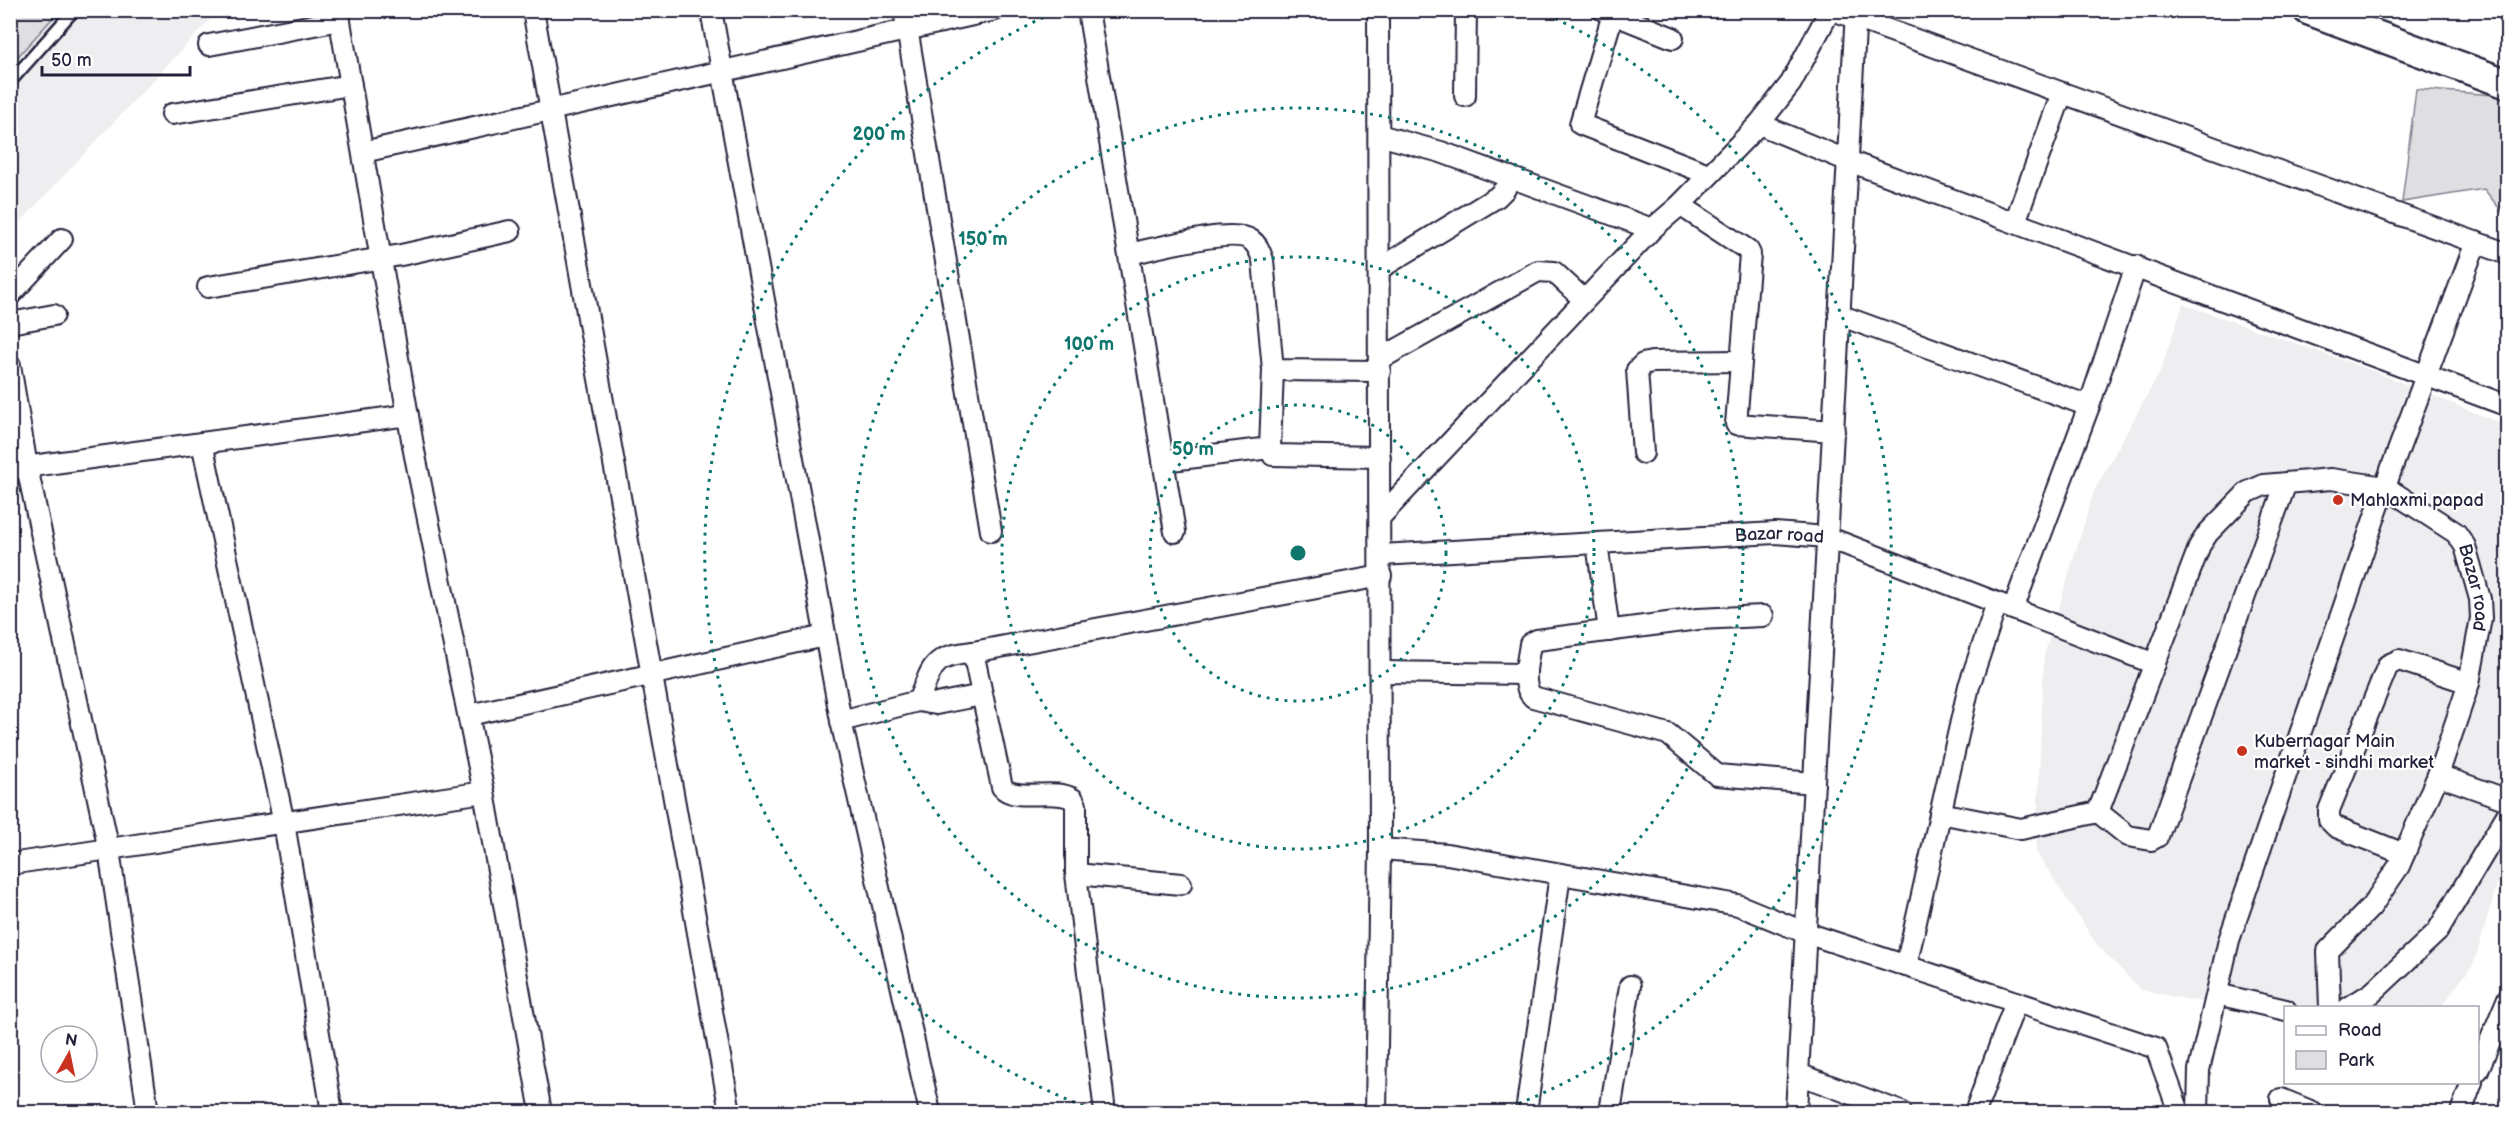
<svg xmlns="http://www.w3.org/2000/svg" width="2518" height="1123" font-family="'Balsamiq Sans',sans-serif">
<rect width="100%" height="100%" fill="#fff"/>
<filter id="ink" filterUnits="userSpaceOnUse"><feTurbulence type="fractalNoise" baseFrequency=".0167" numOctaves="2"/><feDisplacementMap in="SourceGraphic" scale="12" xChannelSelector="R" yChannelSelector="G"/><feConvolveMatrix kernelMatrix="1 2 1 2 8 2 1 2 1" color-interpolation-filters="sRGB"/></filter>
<g filter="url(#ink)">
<g fill="#eeeef1">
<polygon points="11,11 218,11 11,232"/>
<polygon points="2183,304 2376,372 2507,426 2507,851 2474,963 2441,1007 2286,1008 2285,1019 2141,990 2097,945 2036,852 2044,656 2094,491 2160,372"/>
</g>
<g fill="#dfdfe2" stroke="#80808e" stroke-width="1.5">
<polygon points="11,10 59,11 11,64 10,11"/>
<polygon points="2416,89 2507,96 2507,218 2484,189 2402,202"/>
</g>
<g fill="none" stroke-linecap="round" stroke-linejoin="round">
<defs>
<polyline id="lane" points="10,82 74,10"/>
<g id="street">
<polyline points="338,10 414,451 484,792 541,1112"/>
<polyline points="533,10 730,1112"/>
<polyline points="711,10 841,721 930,1112"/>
<polyline points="904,10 991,531"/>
<polyline points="1088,10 1175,532"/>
<polyline points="1603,10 1673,38"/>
<polyline points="1833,10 2508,254"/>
<polyline points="1613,14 1580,124 1708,174"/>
<polyline points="209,45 340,20"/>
<polyline points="1465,96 1466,10"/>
<polyline points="172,114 351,85"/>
<polyline points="1759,124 1846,160 2508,406"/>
<polyline points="1379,135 1441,152 1652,229 1381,516"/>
<polyline points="363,152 995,10"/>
<polyline points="1680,205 1748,250 1750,254 1736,424 1834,431"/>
<polyline points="2015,222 2062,93"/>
<polyline points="1652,229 1680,205 1759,124 1791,83 1830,10"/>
<path d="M1129 254C1153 249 1233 227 1251 240 1258 245 1260 252 1263 260L1273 370 1380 371"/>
<polyline points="1379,269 1497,197 1505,189 1510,177"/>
<polyline points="208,287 401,255 510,231"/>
<polyline points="10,295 62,239"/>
<polyline points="1839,315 2089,406"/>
<polyline points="10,323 54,315"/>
<polyline points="1380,359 1538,271 1554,272 1584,300"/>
<polyline points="10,365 27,467 109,850 148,1112"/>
<polyline points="1273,370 1270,448 1273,455 1380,457"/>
<polyline points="202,443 284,823 332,1112"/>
<polyline points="1643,453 1637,370 1643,364 1652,362 1740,361"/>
<polyline points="1163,461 1270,448"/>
<polyline points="10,469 408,415"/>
<polyline points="1597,543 1609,631"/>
<path id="s1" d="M1381 555 1775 533 1827 537 2155 664"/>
<polyline points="2013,609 2089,406 2136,266"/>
<path d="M1763 616 1698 619 1537 640 1530 644C1528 660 1520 685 1533 697L1668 734 1717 775 1814 783"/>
<polyline points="1381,672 1526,674"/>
<path d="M918 701C934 664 931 657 973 652"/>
<polyline points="469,715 825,636"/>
<polyline points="841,721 918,701 936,704 982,695"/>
<polyline points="2438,775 2508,800"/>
<path id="s2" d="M2098 812 2200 545 2208 533 2248 492 2264 485 2331 479 2385 487 2456 533 2465 546 2480 599 2481 618 2469 683 2438 775 2399 866 2371 907 2328 951 2330 1008"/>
<polyline points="2098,812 2128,836 2151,840 2158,836 2286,483"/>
<polyline points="1940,813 2021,829 2098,812"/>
<polyline points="1380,849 1447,854 1738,905 1806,933 2156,1048 2179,1112"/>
<polyline points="2404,854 2336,827 2329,820 2329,810 2388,665 2399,660 2469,683"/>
<polyline points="10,864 484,792"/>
<path d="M1076 874V805L1073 799C1055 787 1015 803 1002 787L973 652 1381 576"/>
<polyline points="1906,966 1969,686 1997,603"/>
<polyline points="2217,994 2286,1010"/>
<polyline points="2348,1008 2372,993 2437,932 2508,813"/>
<polyline points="2478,1070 2508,998"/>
<polyline points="1798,1074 1901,1112"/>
<polyline points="2281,1099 2313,1112"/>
<polyline points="1105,1112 1076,874 1181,884"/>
<polyline points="1376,1112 1380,849 1378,10"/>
<polyline points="1526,1112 1560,875"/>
<polyline points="1610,1112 1630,986"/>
<polyline points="1796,1112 1856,10"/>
<polyline points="1975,1112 2016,1002"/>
<polyline points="2198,1112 2199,1070 2229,940 2392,467 2476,242"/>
<polyline points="2461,1112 2472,1082"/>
</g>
<polyline id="secondary" points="2308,10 2508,84"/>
</defs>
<use href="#lane" stroke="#22223b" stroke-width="15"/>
<use href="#street" stroke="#22223b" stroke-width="24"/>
<use href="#secondary" stroke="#22223b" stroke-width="33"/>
<use href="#lane" stroke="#fff" stroke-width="10"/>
<use href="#street" stroke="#fff" stroke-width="20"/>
<use href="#secondary" stroke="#fff" stroke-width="28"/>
</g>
</g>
<g fill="none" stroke="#0f766e" stroke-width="3" stroke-dasharray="3 6">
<circle cx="1298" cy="553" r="148"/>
<circle cx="1298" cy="553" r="296"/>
<circle cx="1298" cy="553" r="445"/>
<path d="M1100 1112A593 593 0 0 1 1057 11M1539 11A593 593 0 0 1 1496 1112"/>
</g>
<g fill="#c8321e" stroke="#fff" stroke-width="2">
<circle cx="2338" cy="500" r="6"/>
<circle cx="2242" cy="751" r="6"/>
</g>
<g text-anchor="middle" stroke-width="4.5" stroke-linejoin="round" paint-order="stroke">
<g font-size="18" fill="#22223b" stroke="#fff" text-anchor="start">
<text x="2350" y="506">Mahlaxmi papad</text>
<text x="2254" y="747">Kubernagar Main<tspan x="2254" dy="21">market - sindhi market</tspan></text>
</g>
<g font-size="18" fill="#22223b" stroke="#fff">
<text dy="6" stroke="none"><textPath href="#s1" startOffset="399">Bazar road</textPath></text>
<text dy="6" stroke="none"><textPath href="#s2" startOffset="640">Bazar road</textPath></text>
</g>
</g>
<circle cx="1298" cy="553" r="9" fill="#0f766e" stroke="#fff" stroke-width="3"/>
<g font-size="18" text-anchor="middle" font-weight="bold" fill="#0f766e" stroke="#fff" stroke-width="4.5" stroke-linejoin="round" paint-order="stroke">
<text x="879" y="140">200 m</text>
<text x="983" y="245">150 m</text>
<text x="1089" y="350">100 m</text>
<text x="1193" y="455">50 m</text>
</g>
<rect width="2518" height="1123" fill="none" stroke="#fff" stroke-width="36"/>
<rect x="18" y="18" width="2482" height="1087" fill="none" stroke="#22223b" stroke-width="2" filter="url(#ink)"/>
<rect x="2284" y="1006" width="195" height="78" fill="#ffffff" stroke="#a7a7b1" stroke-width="1.5"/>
<rect x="2296" y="1026" width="30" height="9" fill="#ffffff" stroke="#a7a7b1" stroke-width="1.5"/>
<text x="2338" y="1036" font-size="18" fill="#22223b">Road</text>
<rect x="2296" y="1051" width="30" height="18" fill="#dfdfe2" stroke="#a7a7b1" stroke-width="1.5"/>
<text x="2338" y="1066" font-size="18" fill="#22223b">Park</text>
<g transform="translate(69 1054) rotate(9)"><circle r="28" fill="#ffffff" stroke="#a7a7b1" stroke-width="1.5"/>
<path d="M0-4.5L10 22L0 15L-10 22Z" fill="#c8321e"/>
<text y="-9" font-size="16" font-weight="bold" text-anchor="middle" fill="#22223b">N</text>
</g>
<path d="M42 66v9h148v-9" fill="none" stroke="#22223b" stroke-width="3"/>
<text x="51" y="66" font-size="18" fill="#22223b" stroke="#ffffff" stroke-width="4.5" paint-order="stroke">50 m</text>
</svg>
